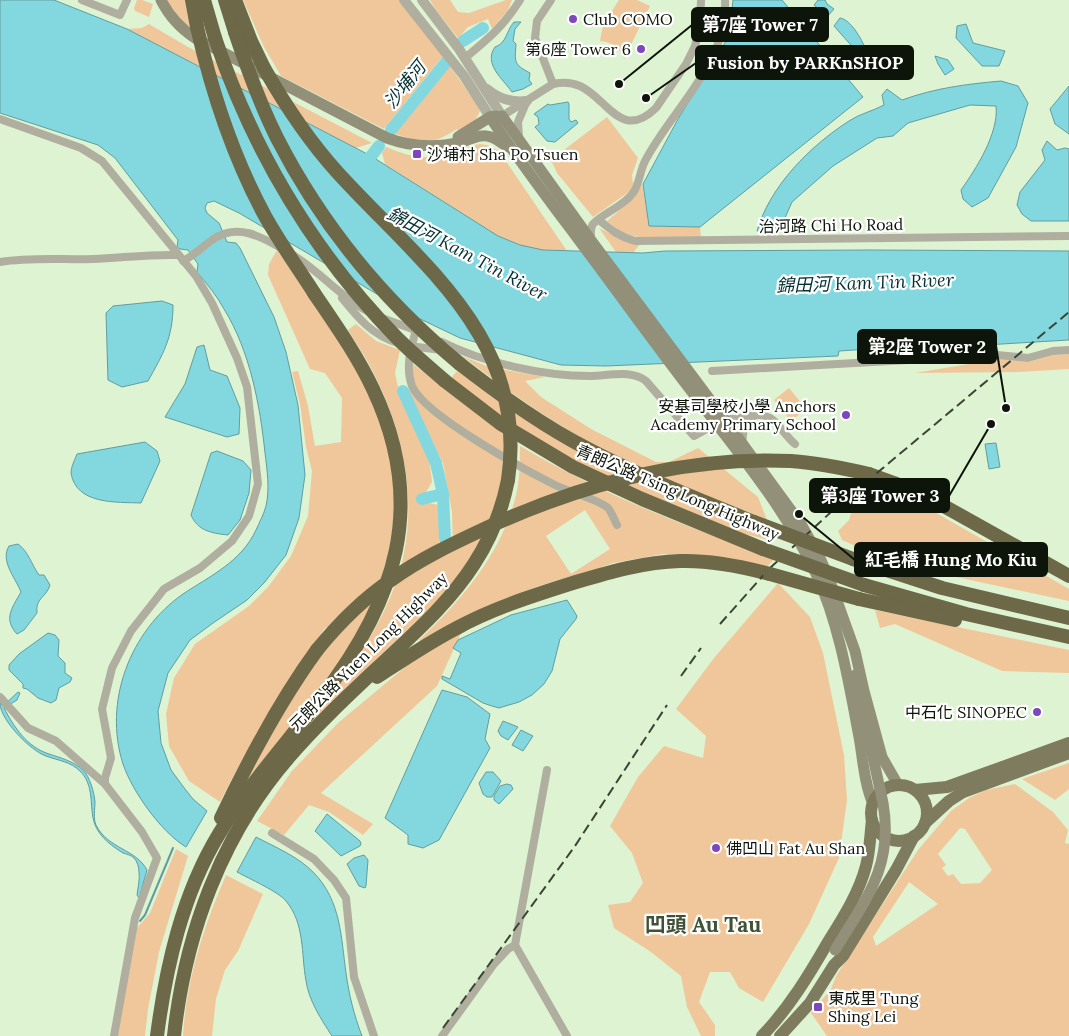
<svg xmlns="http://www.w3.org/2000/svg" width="1069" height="1036" font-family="Lora,'Noto Sans TC',serif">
<rect width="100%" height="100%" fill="#ddf3d2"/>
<g fill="#f0c79a" fill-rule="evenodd">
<polygon points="137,0 142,0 153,4 149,17 135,11 134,8"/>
<polygon points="167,0 185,0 190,28 175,13"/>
<polygon points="243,0 399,0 443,56 384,129 281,76 264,47"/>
<polygon points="430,0 450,0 458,12 469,13 506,0 512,0 508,10 492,29 488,19 468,27 458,38 436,10"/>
<path d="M619 0H637L650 6 624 59C620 48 612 42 600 41L603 25Z"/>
<polygon points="149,24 188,47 372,143 356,148 127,29 142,28"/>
<path d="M450 66 477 105 480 111 474 123 459 133 457 129C430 146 425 143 395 134Z"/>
<polygon points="607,117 638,158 632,175 633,184 630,191 593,217 557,173 551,160"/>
<path d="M480 144 487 145 499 151 567 251 543 250 520 245 498 236 385 164 382 153 386 147C404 154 420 160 439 156 453 153 466 146 480 144Z"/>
<path d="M642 184 649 226 700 227 701 238C681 237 645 241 627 234 619 231 613 226 607 221L635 197Z"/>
<polygon points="599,228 625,241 640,244 633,253 616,252"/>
<path d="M277 250C314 305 359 361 381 425 411 510 386 593 337 665 310 704 278 740 249 778 274 726 301 680 337 635L326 627C285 682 251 741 220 802L189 781 169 746 166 714 174 678 195 644 249 606 268 587 291 556 308 516 312 471 306 447 300 404 292 372 298 371 308 406 315 446 341 442 342 398 325 373 310 369 268 275 269 264Z"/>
<path d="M356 324 376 341 400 350 395 373 399 392 429 457 432 482 425 494 418 495V501L439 505V553L453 551 452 512 443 463 409 393 413 364 505 435V467L499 500 487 533 448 591 298 735C324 702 352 670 372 634 386 609 399 581 404 553 416 493 402 429 375 376 368 360 357 345 348 330Z"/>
<polygon points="1069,354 1069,369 1019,372 915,373 998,359 1029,362 1054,355"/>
<path d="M462 356 489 367 545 377 525 381 541 397 591 429 656 462H669L698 448 758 497 767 520C724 502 679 486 636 466 573 437 518 399 462 356Z"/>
<polygon points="459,369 493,395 773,541 725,529 603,476 514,427 451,378"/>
<polygon points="789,388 806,409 791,421 774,400"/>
<path d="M520 446C601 494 686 527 775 558L767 567 699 555 663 554 613 563 572 578 571 576 536 587 501 601 422 643 419 640C462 600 502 553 516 495 520 479 520 462 520 446ZM585 510 610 549 571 574 546 536Z"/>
<polygon points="880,487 912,499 1069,589 1069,601 942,574 902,567 842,540 838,531 849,520 852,510"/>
<polygon points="778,583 810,617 823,653 844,755 847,800 839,858 809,924 763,1002 739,988 730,972 710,972 699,1002 715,1025 715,1036 701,1036 687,1007 681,976 651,952 614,928 608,905 630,902 643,883 632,853 610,826 638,777 664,746 703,758 706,736 676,709 714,658"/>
<polygon points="875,610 1069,650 1069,673 1002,671 895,624 880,628"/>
<polygon points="461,633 437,686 321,793 373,824 363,835 329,812 309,805 284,835 257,821 292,771 338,723 416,658"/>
<polygon points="1069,763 1069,789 1055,800 1022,779"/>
<path d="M1015 784 1053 812 1068 830 1065 843 1069 844V1036H827L811 1013 831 989 836 976 918 850 951 811 969 798 986 790ZM960 828 965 829 992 870 980 883 961 884 953 874 948 876 942 868 946 865 938 854ZM909 882 938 904 876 946 873 937Z"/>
<polygon points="176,849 188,856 159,952 148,1009 145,1036 117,1036 137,928 150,913"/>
<path d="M226 875 263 894 238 951 225 970 216 999 212 1036H183C186 980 204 926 226 875Z"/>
</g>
<g fill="#83d8df" stroke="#609d9f">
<path d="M0 0H54L127 29 371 156 498 236 520 245 543 250 643 253 665 251 870 250 1069 251V340L901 350 885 348 839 351 838 356 606 366 561 365 460 338 416 317 239 213 214 201 207 203 205 208 207 213 219 223 227 242 236 243 240 248 274 317 286 352 298 405 305 475 299 518 286 555 264 583 247 600 213 623 190 640 168 673 158 711 161 743 171 770 185 789 193 799 207 811 186 847C161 832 132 791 123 764 103 702 130 631 183 594 210 576 241 562 256 530 259 523 264 514 266 506 270 489 267 470 265 453 260 405 250 351 224 309 217 296 207 284 197 272L198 264 188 250 180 249 177 247 178 240 115 158 98 145 0 113Z"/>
<polygon points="733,0 782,0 863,97 700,227 649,226 643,184 678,119 729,36"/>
<polygon points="818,0 825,0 827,4 834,9 827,17 814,5"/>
<path d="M840 18C853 20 865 46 869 57L865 61 834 26Z"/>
<path d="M514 22H521L515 29 513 41 516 44C515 62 513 64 530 73L529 80 532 84 523 89 512 92C503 79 483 64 495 47 507 43 506 31 514 22Z"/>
<polygon points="966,24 973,43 1005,51 999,66 982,66 956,38 957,26"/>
<polygon points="935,56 948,60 954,69 945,75 938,64"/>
<path d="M1001 81 1018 86 1028 103 1016 147 988 198 972 207 963 199 961 190C976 169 999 133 996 106L970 105 908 123 893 136 877 138 833 166 792 202 781 227 769 232 757 231C770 186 810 146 849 121 859 114 873 111 884 105L882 95 887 89 902 100C935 88 967 84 1001 81Z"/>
<polygon points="1069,86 1069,134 1055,124 1050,109"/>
<polygon points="568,102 569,104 569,119 571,122 576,120 578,123 555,142 547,141 535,127 539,124 538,117 534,114 548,104 550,105"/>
<polygon points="1047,141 1057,150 1065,148 1069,149 1069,221 1031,221 1022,214 1017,205 1020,192 1045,160 1042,150"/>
<path d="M162 301 173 305C173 338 163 354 148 381L122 387 108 380 106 313 113 306Z"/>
<polygon points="204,345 210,370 227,376 240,408 239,434 227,437 165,417 185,384 197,347"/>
<path d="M145 442 157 451 160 461 141 503C117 502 76 505 71 473 71 467 75 459 77 454Z"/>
<polygon points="996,443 1000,467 989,469 985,444"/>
<path d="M217 451 243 461 251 470 249 493 240 520 228 535C211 533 198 531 191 515L211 453Z"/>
<path d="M18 544C29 552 31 564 39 575H44L50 585C46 598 35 598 37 613L24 630 17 634C3 619 12 608 21 592 15 577 0 561 9 546Z"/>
<polygon points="567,600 577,616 576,619 560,639 552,671 544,684 532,695 519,702 499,708 492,706 483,703 442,679 442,676 450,679 461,653 453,648 458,640 511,615"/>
<polygon points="48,633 55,635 59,640 58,656 65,663 65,673 72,678 70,682 59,688 56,700 51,703 38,698 27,689 23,688 23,684 9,670 9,665 19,654"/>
<polygon points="442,690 467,697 490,714 485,739 490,748 439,840 423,848 408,844 408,835 385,818"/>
<path d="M18 692 20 693 17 700 4 708C14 727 27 747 49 754 61 758 73 761 83 770 90 777 94 792 95 802 95 809 93 818 96 825 108 849 136 849 147 870L139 898 137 895C138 887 140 879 139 872 139 867 137 861 134 858 131 855 126 854 123 853 113 847 101 838 96 827 88 811 96 788 81 772 70 761 59 761 46 756 31 751 0 720 0 703L3 706Z"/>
<polygon points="503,721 518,727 508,740 501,736 498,731"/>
<polygon points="521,730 533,736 523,751 512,745"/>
<polygon points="486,772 493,772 501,781 492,797 487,797 483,794 479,783"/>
<polygon points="507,784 511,785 513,789 499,804 494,800 494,796 500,786"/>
<polygon points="327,814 360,841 361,844 360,846 341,856 315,831"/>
<path d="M256 837C275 847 299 857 314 873 341 901 341 937 346 973 349 995 354 1015 362 1036H332C321 1019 309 1001 306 981 301 953 305 924 286 901 279 892 248 878 237 872Z"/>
<polygon points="364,855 368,860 366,886 365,888 359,886 347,864 354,858"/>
</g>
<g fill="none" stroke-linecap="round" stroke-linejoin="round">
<polyline stroke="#609d9f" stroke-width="2" points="140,921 145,915 173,848"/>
<g stroke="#83d8df" stroke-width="12">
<polyline points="463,41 483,28"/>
<polyline points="391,130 447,61"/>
<polyline points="362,168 379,146"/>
<polyline points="403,391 436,463 443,494 445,539"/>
<polyline points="422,499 443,494"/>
</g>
<g stroke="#b0ae9e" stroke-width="8">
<polyline points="82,0 120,15 127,0"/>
<polyline points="551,0 537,21 535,38 553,84"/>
<path d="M465 58C488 39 504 26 520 0"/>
<path d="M502 116 553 84C562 82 571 82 580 86 607 98 621 142 656 108L686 64 695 46 700 26 701 0"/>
<polyline points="0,119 81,148 102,161 196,276 212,303 237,358 247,387 258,484 249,516 232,541 200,568 164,589 131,631 112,668 102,709 111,758 105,778 105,784 142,832 157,858 135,918 114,1036"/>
<polyline points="519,137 518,122 526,103"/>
<path d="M599 220C611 230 620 237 635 241L1069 236"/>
<path d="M591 239C591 234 590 228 593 224 604 212 623 207 633 193 639 185 640 171 645 161 672 109 728 64 725 0"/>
<path d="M291 254C319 270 339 296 367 311"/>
<path d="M183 261C195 255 204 245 215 238 238 224 260 236 281 248"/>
<path d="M0 262C31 257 62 260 93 259 121 258 149 254 178 255"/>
<path d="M342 298C358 318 373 336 398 343"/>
<polyline points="382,318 418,331"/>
<path d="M416 330C411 348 405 367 412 386 424 415 525 470 555 485 569 492 598 499 608 508 612 513 614 519 617 525"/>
<path d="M442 342C484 363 543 376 590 376 608 376 632 369 646 381L694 436 716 424"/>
<polyline points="409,346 442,350"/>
<polyline points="712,371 997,355 1028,358 1053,351 1069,350"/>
<path d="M723 417C739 424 754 409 770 418 780 424 785 436 795 444"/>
<polyline points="742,443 744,428 754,415"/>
<polyline points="0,697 28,728 56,741 105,784"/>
<polyline points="547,770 515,945 567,1036"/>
<polyline points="272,833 314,859 334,880 346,898 354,977 374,1036"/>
<polyline points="442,1036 494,964 508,949 515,945"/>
</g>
<g stroke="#b0ae9e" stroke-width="10">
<polyline points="404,0 464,76 490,117"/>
<polyline points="422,0 459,49 502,116"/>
<path d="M487 89C499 99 511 103 527 101"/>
</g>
<g stroke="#939079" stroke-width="11">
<path d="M161 0C169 16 180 28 195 38L387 138C411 147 435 148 461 142 471 140 480 133 491 137 497 139 503 144 508 147"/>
<polyline points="502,116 593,243 723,417 801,524 820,558 830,581 855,651 864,691 882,757 898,785"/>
<path d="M490 117C519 161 552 204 584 247 620 295 655 344 692 392 736 450 785 507 816 574 839 623 849 684 859 737 863 759 864 783 873 804"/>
<polyline points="458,137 490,117 496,116"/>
</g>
<g stroke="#7e7b5e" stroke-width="12">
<circle cx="899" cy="813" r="28"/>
<polyline points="915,790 947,787 1069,743"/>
<polyline points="925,823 949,801 963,792 1069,753"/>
<path d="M762 1036C789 1008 809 975 828 942 843 918 859 893 866 866 870 851 870 836 872 820"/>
<polyline points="780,1036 810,1003 834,965 843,956 896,870 914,836"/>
</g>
<g stroke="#6d6847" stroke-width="14">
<polyline points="192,0 197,27"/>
<polyline points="204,0 215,38"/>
<polyline points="225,0 235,32"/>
<polyline points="235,0 251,41 264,68"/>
<path d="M460 364C496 392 533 419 573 441 631 473 692 497 754 522"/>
<polyline points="445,381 501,424 573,467 642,499 763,549"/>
<polyline points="869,474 894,483 933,500 1069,576"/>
<polyline points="853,559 942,588 1069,618"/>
<polyline points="864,585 966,614 1069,637"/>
<polyline points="859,599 955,620"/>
<path d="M377 677C403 660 428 643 455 629 493 608 535 595 576 582 610 572 644 562 680 561 711 560 740 566 770 574"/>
<path d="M221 818C249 759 279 702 317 650"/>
<path d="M157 1036C166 967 182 895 219 834 248 785 287 743 321 698 396 601 428 505 373 389 357 355 335 324 314 293"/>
<path d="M174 1036C185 935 221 835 289 757 319 722 354 690 388 658 419 629 451 600 474 564 491 538 502 510 508 480"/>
</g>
<g stroke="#3b4535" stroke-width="2" stroke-dasharray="10 5" stroke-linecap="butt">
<polyline points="865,483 1069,312"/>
<polyline points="720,624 769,569 842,502"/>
<polyline points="681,676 701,648"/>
<polyline points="443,1028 575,846 667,705"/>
</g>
<path stroke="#939079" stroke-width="11" d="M835 950C866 899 894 866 883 803L855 675"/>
<g stroke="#6d6847" stroke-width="14">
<path d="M197 27C212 93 233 157 265 216 280 243 298 268 314 293"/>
<path d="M235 32C247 68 260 104 277 138 322 226 384 301 460 364"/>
<path d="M215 38C253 151 314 253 397 338 412 353 429 367 445 381"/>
<path d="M264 68C285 105 309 141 338 173 421 264 529 340 508 480"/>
<polyline points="754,522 853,559"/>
<polyline points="763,549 864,585"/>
<polyline points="770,574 859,599"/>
<path d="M317 650C339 623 363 599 391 580 420 559 452 544 484 529 579 485 684 456 791 461 817 463 843 468 869 474"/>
</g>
</g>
<g fill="#7e47be" stroke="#fff" stroke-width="2">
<circle cx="573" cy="19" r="5"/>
<circle cx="641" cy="49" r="5"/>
<rect x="412" y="149" width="10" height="10" rx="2.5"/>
<circle cx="846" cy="415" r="5"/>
<circle cx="1037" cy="712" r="5"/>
<circle cx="716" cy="848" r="5"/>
<rect x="813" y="1002" width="10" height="10" rx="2.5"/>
</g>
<g text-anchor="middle" stroke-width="4.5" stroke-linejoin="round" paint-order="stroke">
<g font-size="16" fill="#0d1409" stroke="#fff" text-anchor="start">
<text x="583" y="25">Club COMO</text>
<text x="631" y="55" text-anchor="end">第6座 Tower 6</text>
<text x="427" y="160">沙埔村 Sha Po Tsuen</text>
<text x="836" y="412" text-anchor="end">安基司學校小學 Anchors<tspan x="836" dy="18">Academy Primary School</tspan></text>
<text x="1027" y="718" text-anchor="end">中石化 SINOPEC</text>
<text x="726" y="854">佛凹山 Fat Au Shan</text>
<text x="828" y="1004">東成里 Tung<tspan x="828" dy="18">Shing Lei</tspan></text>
</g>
<g font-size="16" fill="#0d1409" stroke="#fff">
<text transform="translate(831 225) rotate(-1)" y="6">治河路 Chi Ho Road</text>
<text transform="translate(678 492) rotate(23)" y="6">青朗公路 Tsing Long Highway</text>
<text transform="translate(368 651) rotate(-45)" y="6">元朗公路 Yuen Long Highway</text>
</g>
<g font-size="18" font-style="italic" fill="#053134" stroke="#fff">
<text transform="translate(405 85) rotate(-51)" y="6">沙埔河</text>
<text transform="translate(467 254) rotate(28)" y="6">錦田河 Kam Tin River</text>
<text transform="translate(865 283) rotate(-2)" y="6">錦田河 Kam Tin River</text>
</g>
<g font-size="21" font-weight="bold" fill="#405236" stroke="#fff">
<text x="703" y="932">凹頭 Au Tau</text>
</g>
</g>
<path fill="none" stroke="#0d1409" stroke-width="2" d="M619 84L692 25M646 98L696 63M1006 408L996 346M991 424L949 496M799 514L855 560"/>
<g fill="#0d1409" stroke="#fff" stroke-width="2">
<circle cx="619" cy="84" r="5"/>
<circle cx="646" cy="98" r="5"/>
<circle cx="1006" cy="408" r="5"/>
<circle cx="991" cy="424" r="5"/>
<circle cx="799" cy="514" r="5"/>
</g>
<g fill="#0d1409" stroke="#0d1409" stroke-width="2">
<rect x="692" y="8" width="136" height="33" rx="5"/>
<rect x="696" y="46" width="217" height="33" rx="5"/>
<rect x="858" y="330" width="138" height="33" rx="5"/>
<rect x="810" y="479" width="139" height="33" rx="5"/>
<rect x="855" y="543" width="192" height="33" rx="5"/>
</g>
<g font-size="18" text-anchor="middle" font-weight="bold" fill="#fff">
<text x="760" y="31">第7座 Tower 7</text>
<text x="805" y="69">Fusion by PARKnSHOP</text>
<text x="927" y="353">第2座 Tower 2</text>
<text x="880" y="502">第3座 Tower 3</text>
<text x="951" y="566">紅毛橋 Hung Mo Kiu</text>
</g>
</svg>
